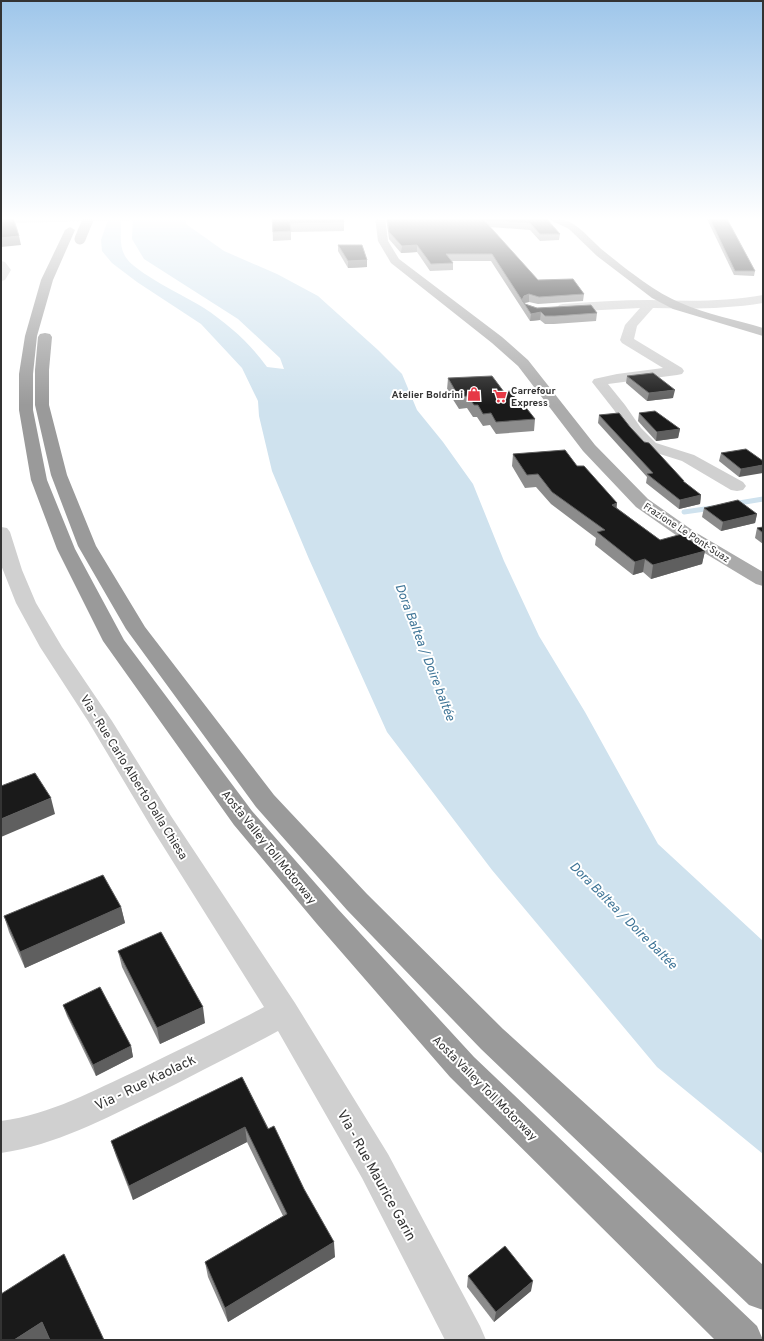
<svg xmlns="http://www.w3.org/2000/svg" width="764" height="1341" font-family="Overpass,sans-serif">
<rect width="100%" height="100%" fill="#fff"/>
<path fill="#cfe2ee" d="M109 217H121C122 230 118 244 125 256 133 272 187 297 204 308 228 324 250 343 267 367L284 369 280 358 238 319 144 259 132 239 133 217H186V224L224 251 277 274 318 296 378 350 402 374 417 410 443 442 473 484 504 561 539 636 585 712 658 844 763 941V1154L657 1067 492 870 387 732 309 559 272 471 259 416 258 401 242 368 201 324 137 282 112 263 102 251 101 240Z"/>
<g fill="none" stroke-linecap="round" stroke-linejoin="round">
<g stroke="#cfe2ee" stroke-width="5">
<polyline points="733,504 763,499"/>
<polyline points="684,512 712,508"/>
</g>
<g fill="#d0d0d0" fill-rule="evenodd">
<polygon points="1,217 160,217 155,220 1,223"/>
<polygon points="1,261 5,262 11,270 5,280 1,281"/>
<path d="M763 295V303C727 309 690 309 653 308L637 326 634 339 682 368 684 371 682 374 677 375 608 384 625 405 641 428 656 443 694 455 743 482 746 486 743 490 737 491 731 490 682 461 644 449 630 434 614 410 592 382 594 379 617 374 663 368 622 343 620 340 625 325 640 308 563 312 559 311 557 308 559 305 563 304C592 302 621 300 649 300 688 301 725 302 763 295Z"/>
<path d="M1 527 7 528 10 532 22 570 36 603 62 647 112 721 171 816 295 1003 388 1154 480 1326 486 1340H445L362 1178 278 1031C237 1053 195 1074 154 1095 104 1119 56 1145 1 1153V1121C52 1114 92 1091 138 1070 180 1049 223 1029 264 1007L153 830 88 721 40 647 16 603 1 565Z"/>
</g>
<g fill="#ababab" fill-rule="evenodd">
<polygon points="375,217 385,217 388,241 399,259 502,337 528,360 595,445 648,499 695,532 763,572 763,586 756,584 683,540 636,507 583,451 518,366 492,343 391,263 378,241"/>
<path d="M544 217C577 217 583 234 605 252 626 269 656 293 681 303 706 314 737 320 763 328V336L673 309 652 298 597 256 569 229Z"/>
</g>
<g fill="#9a9a9a" fill-rule="evenodd">
<polygon points="70,227 75,230 53,280 37,336 33,374 33,410 47,480 75,549 124,640 252,811 337,908 474,1057 757,1326 763,1340 715,1340 450,1077 317,924 234,825 103,641 57,549 31,480 19,410 19,374 25,336 41,280 65,230"/>
<polygon points="45,333 50,334 52,337 49,370 49,405 67,475 96,546 145,627 274,795 367,894 503,1029 763,1265 763,1310 749,1305 481,1049 347,910 256,807 126,629 78,546 51,475 35,405 35,370 38,337 40,334"/>
</g>
<polyline stroke="#9a9a9a" stroke-width="11" points="80,239 89,217"/>
</g>
<g fill="#8c8c8c">
<polygon points="272,217 353,217 353,219 343,219 344,222 344,231 291,232 291,240 273,241"/>
<polygon points="386,217 545,217 560,234 559,240 540,241 530,230 490,227 538,280 584,294 583,301 538,304 529,302 524,303 525,304 537,308 597,313 596,321 554,324 545,324 540,320 530,321 491,261 452,261 453,263 453,270 430,271 417,252 401,253 389,239"/>
<polygon points="591,217 624,217 624,218 592,219"/>
<polygon points="706,217 726,217 755,271 754,276 734,275"/>
<polygon points="338,245 367,267 348,268 338,251"/>
<polygon points="627,376 673,398 647,401 626,383"/>
<polygon points="448,378 504,392 517,400 535,419 534,431 496,434 490,425 483,426 477,417 473,417 467,408 459,409 447,390"/>
<polygon points="639,413 680,429 678,438 656,441 638,421"/>
<polygon points="599,415 684,482 701,495 700,504 679,509 646,483 647,477 598,423"/>
<polygon points="721,453 763,461 739,477 719,461"/>
<polygon points="513,454 577,466 617,508 660,540 705,551 702,564 651,579 643,572 633,575 595,545 596,538 551,504 536,487 525,488 512,466"/>
<polygon points="704,508 757,514 755,523 721,531 702,517"/>
<polygon points="763,527 763,544 755,538 757,528"/>
<polygon points="121,907 125,923 25,968 9,932 4,916"/>
<polygon points="118,951 205,1023 160,1044 122,967"/>
<polygon points="63,1005 131,1046 133,1057 96,1076 67,1016"/>
<polygon points="242,1077 335,1257 228,1322 208,1277 205,1262 283,1216 247,1142 133,1200 116,1156 111,1141"/>
<polygon points="468,1276 531,1291 494,1322 467,1287"/>
</g>
<g fill="#5f5f5f">
<polygon points="19,236 21,245 1,247 1,238"/>
<polygon points="417,245 417,252 401,253 402,246"/>
<polygon points="367,260 367,267 348,268 348,261"/>
<polygon points="529,294 529,302 524,303 522,301 524,296"/>
<polygon points="541,312 540,320 530,321 531,314"/>
<polygon points="675,390 673,398 647,401 649,393"/>
<polygon points="680,429 678,438 656,441 657,432"/>
<polygon points="763,465 763,473 739,477 741,469"/>
<polygon points="701,495 700,504 679,509 680,500"/>
<polygon points="617,503 616,516 612,505"/>
<polygon points="757,514 755,523 721,531 723,522"/>
<polygon points="705,551 702,564 651,579 653,565"/>
<polygon points="645,559 643,572 633,575 635,562"/>
<polygon points="51,798 55,814 1,837 1,819"/>
<polygon points="121,907 125,923 25,968 20,952"/>
<polygon points="203,1007 205,1023 160,1044 157,1028"/>
<polygon points="131,1046 133,1057 96,1076 93,1065"/>
<polygon points="245,1127 247,1142 133,1200 129,1186"/>
<polygon points="334,1242 335,1257 228,1322 225,1308"/>
<polygon points="533,1281 531,1291 494,1322 496,1312"/>
<polygon points="42,1322 50,1340 14,1340"/>
</g>
<g fill="#1a1a1a" stroke="#5f5f5f">
<polygon points="1,217 13,217 19,236 1,238"/>
<polygon points="272,217 342,217 344,222 290,223 291,231 273,232"/>
<polygon points="387,217 545,217 560,234 540,234 530,223 484,220 538,280 573,279 584,294 539,297 529,294 524,296 522,300 525,304 537,308 591,305 597,313 555,316 545,316 541,312 531,314 492,254 446,254 453,263 431,264 417,245 402,246 389,232"/>
<polygon points="709,217 726,217 755,271 735,271"/>
<polygon points="338,245 362,245 367,260 348,261"/>
<polygon points="653,373 675,390 649,393 627,376"/>
<polygon points="492,376 504,392 510,391 517,400 520,400 535,419 496,422 491,413 483,414 478,405 474,405 468,396 459,397 448,378"/>
<polygon points="655,411 680,429 657,432 639,413"/>
<polygon points="619,413 630,427 644,442 649,443 684,481 683,481 701,495 680,500 647,474 653,473 599,415"/>
<polygon points="746,449 763,461 763,465 741,469 721,453"/>
<polygon points="565,450 577,466 584,466 617,503 612,505 660,540 682,534 705,551 653,565 645,559 635,562 597,532 605,530 552,492 538,474 527,475 513,454"/>
<polygon points="738,500 757,514 723,522 704,508"/>
<polygon points="763,527 763,533 757,528"/>
<polygon points="35,773 51,798 1,819 1,786"/>
<polygon points="103,875 121,907 20,952 4,916"/>
<polygon points="161,932 203,1007 157,1028 118,951"/>
<polygon points="100,987 131,1046 93,1065 63,1005"/>
<polygon points="242,1077 268,1129 274,1126 304,1189 334,1242 225,1308 205,1262 287,1214 245,1127 129,1186 111,1141"/>
<polygon points="505,1246 533,1281 496,1312 468,1276"/>
<polygon points="64,1254 104,1340 50,1340 42,1322 14,1340 1,1340 1,1294"/>
</g>
<linearGradient id="sky" x2="0" y2="1"><stop stop-color="#9ec6ea"/><stop offset="0.54" stop-color="#fff"/><stop offset="1" stop-color="#fff" stop-opacity="0"/></linearGradient>
<rect width="764" height="405" fill="url(#sky)"/>
<defs>
<symbol id="shop-bare" viewBox="-9 -9 18 18"><path d="M-5-2.5h2.3a2.7 3.5 0 0 1 5.4 0H5L5.5 6h-11ZM-1.5-2.5h3a1.5 2.3 0 0 0-3 0Z" fill="#e63946" stroke="#fff" stroke-width="2.5" paint-order="stroke"/></symbol>
<symbol id="supermarket-bare" viewBox="-9 -9 18 18"><path d="M-6-5.5h2.5l.6 2H6L4.5 2H-2.5L-4.4-4H-6ZM-1.5 3.2a1.3 1.3 0 1 0 .1 0ZM3 3.2a1.3 1.3 0 1 0 .1 0Z" fill="#e63946" stroke="#fff" stroke-width="2.5" paint-order="stroke"/></symbol>
</defs>
<g fill-rule="evenodd">
<use href="#shop-bare" x="464" y="384" width="20" height="20"/>
<use href="#supermarket-bare" x="490" y="386" width="20" height="20"/>
</g>
<g text-anchor="middle" stroke-width="4" stroke-linejoin="round" paint-order="stroke">
<g font-size="10" font-weight="bold" fill="#333" stroke="#fff" text-anchor="start">
<text x="511" y="394">Carrefour<tspan x="511" dy="12">Express</tspan></text>
<text x="463" y="398" text-anchor="end">Atelier Boldrini</text>
</g>
<g font-size="10" fill="#333" stroke="#fff">
<text transform="translate(687 532) rotate(33)" y="4">Frazione Le Pont-Suaz</text>
</g>
<g font-size="12" fill="#333" stroke="#fff">
<text transform="translate(134 777) rotate(58)" y="4">Via - Rue Carlo Alberto Dalla Chiesa</text>
<text transform="translate(269 847) rotate(51)" y="4">Aosta Valley Toll Motorway</text>
<text transform="translate(485 1088) rotate(45)" y="4">Aosta Valley Toll Motorway</text>
</g>
<g font-size="13" font-style="italic" fill="#3f7597" stroke="#fff">
<text transform="translate(426 652) rotate(69)" y="5">Dora Baltea / Doire baltée</text>
<text transform="translate(624 915) rotate(45)" y="5">Dora Baltea / Doire baltée</text>
</g>
<g font-size="14" fill="#333" stroke="#fff">
<text transform="translate(145 1082) rotate(-26)" y="5">Via - Rue Kaolack</text>
<text transform="translate(377 1175) rotate(61)" y="5">Via - Rue Maurice Garin</text>
</g>
</g>
<rect width="764" height="1341" fill="none" stroke="#333333" stroke-width="4"/>
</svg>
